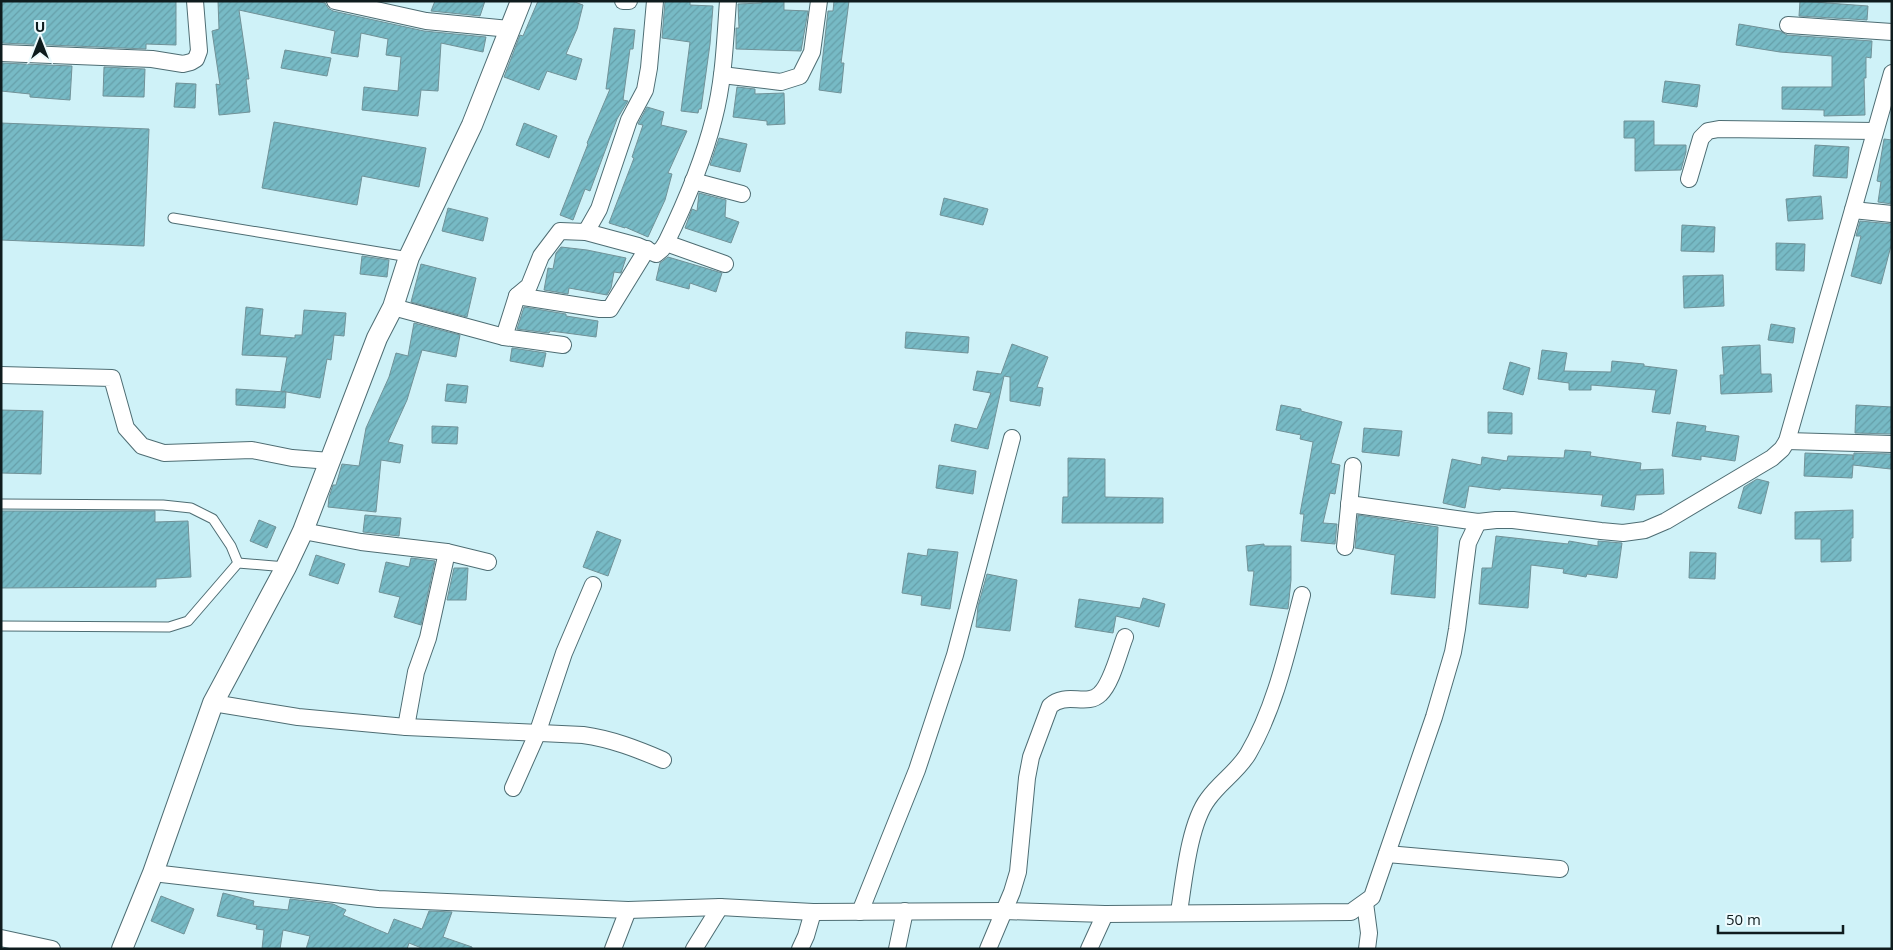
<svg xmlns="http://www.w3.org/2000/svg" width="1893" height="950" font-family="'Open Sans',sans-serif">
<defs>
<pattern id="building-hatch" width="6" height="6" patternUnits="userSpaceOnUse" patternTransform="scale(1.25)"><rect width="6" height="6" fill="#77bac5"/><path d="M-1 1l2-2M0 6l6-6M5 7l2-2" fill="none" stroke="#669fa9"/></pattern>
</defs>
<rect width="100%" height="100%" fill="#cff2f8"/>
<g fill="url(#building-hatch)" stroke="#719298">
<polygon points="1,1 176,1 176,45 146,44 146,49 1,43"/>
<polygon points="218,1 314,1 325,3 328,8 333,11 424,31 486,37 483,52 441,43 438,91 421,90 418,116 362,110 364,87 398,91 401,57 386,55 388,39 361,33 358,57 331,53 335,31 239,10 249,79 246,79 250,112 219,115 216,84 220,85 212,31 219,29"/>
<polygon points="435,1 485,1 480,16 431,11"/>
<polygon points="538,1 572,1 583,5 577,29 566,54 582,59 576,80 547,71 539,90 504,77 520,35 523,36"/>
<polygon points="665,1 690,1 690,5 713,6 710,44 701,109 699,109 698,113 681,111 690,42 662,38"/>
<polygon points="762,1 784,1 784,10 808,11 801,51 736,49 736,28 739,28 738,4 762,3"/>
<polygon points="834,1 849,1 841,63 844,63 841,93 819,90 828,11 833,11"/>
<polygon points="1800,1 1868,6 1867,20 1799,16"/>
<polygon points="1739,24 1780,31 1787,35 1872,41 1871,58 1866,57 1866,78 1864,78 1865,115 1824,116 1824,110 1782,109 1782,87 1832,87 1832,56 1780,52 1736,45"/>
<polygon points="614,28 635,30 633,49 630,49 623,100 628,101 617,119 590,191 585,189 573,220 560,215 588,144 587,143 610,89 606,89"/>
<polygon points="285,50 331,58 327,76 281,68"/>
<polygon points="1,63 72,66 70,100 30,97 30,94 1,91"/>
<polygon points="104,67 145,69 144,97 103,96"/>
<polygon points="1665,81 1700,85 1697,107 1662,102"/>
<polygon points="176,83 196,84 195,108 174,107"/>
<polygon points="737,87 755,89 755,94 784,93 785,124 767,125 767,121 733,117"/>
<polygon points="647,107 664,112 661,125 687,131 668,173 672,174 665,200 648,237 625,227 625,228 609,223 634,158 632,157 643,125 638,124"/>
<polygon points="1624,121 1654,121 1654,145 1686,145 1686,152 1681,170 1635,171 1635,138 1624,138"/>
<polygon points="274,122 426,148 419,187 362,176 357,205 262,188"/>
<polygon points="1,123 149,129 144,246 1,240"/>
<polygon points="524,123 557,136 549,158 516,145"/>
<polygon points="719,138 747,144 740,172 710,165"/>
<polygon points="1884,139 1892,140 1892,204 1878,202 1881,182 1877,181"/>
<polygon points="1815,145 1849,147 1847,178 1813,176"/>
<polygon points="699,193 726,200 725,217 739,222 731,243 685,228 692,209 697,211"/>
<polygon points="1821,196 1823,219 1788,221 1786,199"/>
<polygon points="944,198 988,209 983,225 940,215"/>
<polygon points="448,208 488,218 483,241 442,231"/>
<polygon points="1860,221 1892,224 1892,242 1881,284 1851,276 1861,236 1856,236"/>
<polygon points="1682,225 1715,227 1714,252 1681,251"/>
<polygon points="1776,243 1805,244 1804,271 1776,270"/>
<polygon points="561,247 587,250 626,258 621,273 614,272 611,288 607,295 569,288 568,294 544,290 548,268 553,269 556,253"/>
<polygon points="362,256 389,260 387,277 360,274"/>
<polygon points="668,257 722,273 716,292 690,283 689,289 656,280 660,263"/>
<polygon points="421,264 476,278 467,317 411,302"/>
<polygon points="1723,275 1724,306 1684,308 1683,276"/>
<polygon points="246,307 263,309 260,335 295,338 295,335 302,335 304,310 346,313 344,336 334,335 331,360 327,359 320,398 281,391 287,357 242,355"/>
<polygon points="524,307 566,314 566,316 598,321 596,337 566,333 550,331 549,333 517,329"/>
<polygon points="414,323 460,335 456,357 422,350 407,400 388,442 403,445 400,463 381,460 376,512 328,507 329,497 333,485 336,485 342,464 359,466 366,428 389,377 396,353 408,356"/>
<polygon points="1771,324 1795,328 1793,343 1768,340"/>
<polygon points="906,332 969,337 968,353 905,348"/>
<polygon points="1012,344 1048,357 1037,387 1043,388 1040,406 1010,401 1010,377 1004,376 988,449 951,441 955,424 977,429 991,393 973,390 977,371 1001,374"/>
<polygon points="1760,345 1761,374 1771,374 1772,392 1721,394 1720,375 1724,375 1722,347"/>
<polygon points="512,348 546,353 543,367 510,361"/>
<polygon points="1542,350 1567,353 1564,371 1611,372 1612,361 1644,364 1644,366 1677,370 1670,414 1652,412 1656,390 1591,385 1591,390 1569,390 1569,383 1538,379"/>
<polygon points="1510,362 1530,368 1523,395 1503,389"/>
<polygon points="447,384 468,386 466,403 445,401"/>
<polygon points="236,389 286,392 285,408 236,405"/>
<polygon points="1281,405 1301,409 1301,411 1342,422 1331,463 1340,465 1335,494 1330,493 1323,523 1337,524 1335,544 1301,541 1304,514 1300,514 1313,442 1300,439 1301,435 1276,430"/>
<polygon points="1856,405 1892,407 1892,434 1855,433"/>
<polygon points="1,410 43,411 41,474 1,473"/>
<polygon points="1488,412 1512,413 1512,434 1488,433"/>
<polygon points="1677,422 1706,426 1705,431 1739,436 1735,461 1701,456 1701,460 1672,456"/>
<polygon points="432,426 458,427 457,444 432,443"/>
<polygon points="1364,428 1402,431 1399,456 1362,452"/>
<polygon points="1565,450 1591,452 1590,456 1641,463 1640,470 1663,469 1664,494 1636,495 1634,510 1601,506 1603,495 1501,488 1500,490 1469,486 1465,508 1443,503 1452,459 1481,465 1482,457 1507,461 1508,456 1564,458"/>
<polygon points="1805,453 1853,455 1853,460 1854,453 1892,454 1891,469 1853,465 1852,478 1804,476"/>
<polygon points="1068,458 1105,459 1105,497 1163,498 1163,523 1062,523 1063,497 1068,497"/>
<polygon points="939,465 976,471 973,494 936,488"/>
<polygon points="1757,479 1769,482 1761,514 1738,508 1744,487"/>
<polygon points="1853,510 1853,538 1851,538 1851,561 1821,562 1821,539 1795,539 1795,512"/>
<polygon points="1,511 155,511 155,522 188,521 191,577 156,579 156,587 1,588"/>
<polygon points="365,515 401,518 399,536 363,532"/>
<polygon points="1358,515 1438,527 1435,598 1391,594 1395,555 1355,548"/>
<polygon points="259,520 276,527 267,548 250,541"/>
<polygon points="597,531 621,540 608,576 583,567"/>
<polygon points="1496,536 1568,544 1569,541 1598,546 1598,541 1622,543 1617,578 1587,574 1586,577 1563,573 1564,569 1531,565 1528,608 1479,604 1482,568 1492,568"/>
<polygon points="1264,544 1264,546 1291,546 1291,580 1288,609 1250,605 1254,571 1248,571 1246,546"/>
<polygon points="928,549 958,552 950,609 921,605 922,596 902,593 908,553 927,556"/>
<polygon points="1690,552 1716,553 1715,579 1689,578"/>
<polygon points="316,555 345,564 338,584 309,575"/>
<polygon points="411,558 435,561 421,625 394,617 400,597 379,592 386,562 409,567"/>
<polygon points="454,568 468,568 466,600 447,600"/>
<polygon points="987,574 1017,580 1010,631 976,627 978,606"/>
<polygon points="1143,598 1165,604 1159,627 1116,616 1113,633 1075,627 1079,599 1140,608"/>
<polygon points="223,893 254,901 253,906 288,910 290,899 333,904 346,910 343,915 388,934 394,919 422,929 429,911 452,912 443,937 472,947 472,949 424,949 409,943 407,949 306,949 310,936 283,930 280,949 262,949 264,930 256,929 257,925 217,916"/>
<polygon points="161,896 194,909 184,934 151,921"/>
</g>
<g fill="none" stroke-linecap="round" stroke-linejoin="round">
<defs>
<g id="service">
<polyline points="173,218 409,257"/>
<polyline points="1,504 163,505 191,508 213,519 231,546 238,563"/>
<polyline points="1,626 169,627 188,621 238,563 286,567"/>
</g>
<g id="minor">
<polyline points="335,1 426,21 510,29"/>
<polyline points="623,1 629,1"/>
<polyline points="1788,25 1892,32"/>
<polyline points="1,53 152,59 183,64 191,62 196,59 199,51 195,1"/>
<polyline points="722,75 781,82 800,76 812,52 819,1"/>
<polyline points="1689,179 1701,138 1708,131 1719,129 1875,131"/>
<polyline points="693,181 742,194"/>
<polyline points="1853,210 1892,214"/>
<path d="M586 232 638 246 656 254 662 249 666 243C684 206 704 158 714 118 724 80 725 40 728 1"/>
<polyline points="666,243 725,264"/>
<polyline points="517,296 600,309 610,309 647,249"/>
<polyline points="393,307 504,337 517,296 529,286 541,256 560,231 586,232 599,209 629,120 645,90 649,68 655,1"/>
<polyline points="504,337 563,345"/>
<polyline points="1,375 112,378 126,428 142,446 164,453 252,450 292,458 330,461"/>
<polyline points="1787,441 1892,444"/>
<polyline points="1349,504 1478,522 1496,520 1513,520 1601,531 1623,533 1645,530 1666,521 1772,458 1782,449 1787,441 1892,73"/>
<polyline points="303,531 361,542 447,552 488,562"/>
<polyline points="1345,547 1353,466"/>
<path d="M213 703 298 717 406 727 583 735C612 739 637 749 663 760"/>
<polyline points="406,727 416,672 428,638 447,552"/>
<polyline points="513,788 537,734 564,653 593,585"/>
<polyline points="1387,854 1560,869"/>
<polyline points="153,873 378,899 628,910 720,907 813,912 1004,911 1105,914 1351,912 1372,897 1434,717 1453,652 1457,629 1468,543 1478,522"/>
<polyline points="1365,903 1369,933 1367,949"/>
<polyline points="860,912 917,770 955,655 1012,438"/>
<path d="M1179 912C1184 881 1189 824 1208 799 1220 782 1237 772 1248 754 1276 706 1288 648 1302 595"/>
<polyline points="1,938 52,949"/>
<polyline points="613,949 628,910"/>
<polyline points="694,949 720,907"/>
<polyline points="800,949 806,936 813,912"/>
<polyline points="897,949 905,911"/>
<path d="M988 949 1012 892 1018 872 1027 778 1031 757 1050 706C1066 691 1087 707 1100 694 1112 683 1119 652 1125 637"/>
<polyline points="1089,949 1105,914"/>
</g>
<polyline id="tertiary" points="122,949 153,873 213,703 286,567 303,531 377,338 393,307 409,257 472,125 521,1"/>
</defs>
<use href="#service" stroke="#4e6d73" stroke-width="11"/>
<use href="#minor" stroke="#4e6d73" stroke-width="18"/>
<use href="#tertiary" stroke="#4e6d73" stroke-width="22"/>
<use href="#service" stroke="#fff" stroke-width="9"/>
<use href="#minor" stroke="#fff" stroke-width="16"/>
<use href="#tertiary" stroke="#fff" stroke-width="20"/>
</g>
<rect width="1893" height="950" fill="none" stroke="#0f1c1e" stroke-width="5"/>
<g transform="translate(40 40)" stroke="#edfbfe" stroke-width="4" paint-order="stroke">
<path d="M0-4L9 19L0 12L-9 19Z" fill="#0f1c1e"/>
<text y="-8" font-size="14" font-weight="bold" text-anchor="middle" fill="#0f1c1e">U</text>
</g>
<path d="M1718 925v8h125v-8" fill="none" stroke="#0f1c1e" stroke-width="2.5"/>
<text x="1726" y="925" font-size="15" fill="#0f1c1e" stroke="#edfbfe" stroke-width="4" paint-order="stroke">50 m</text>
</svg>
